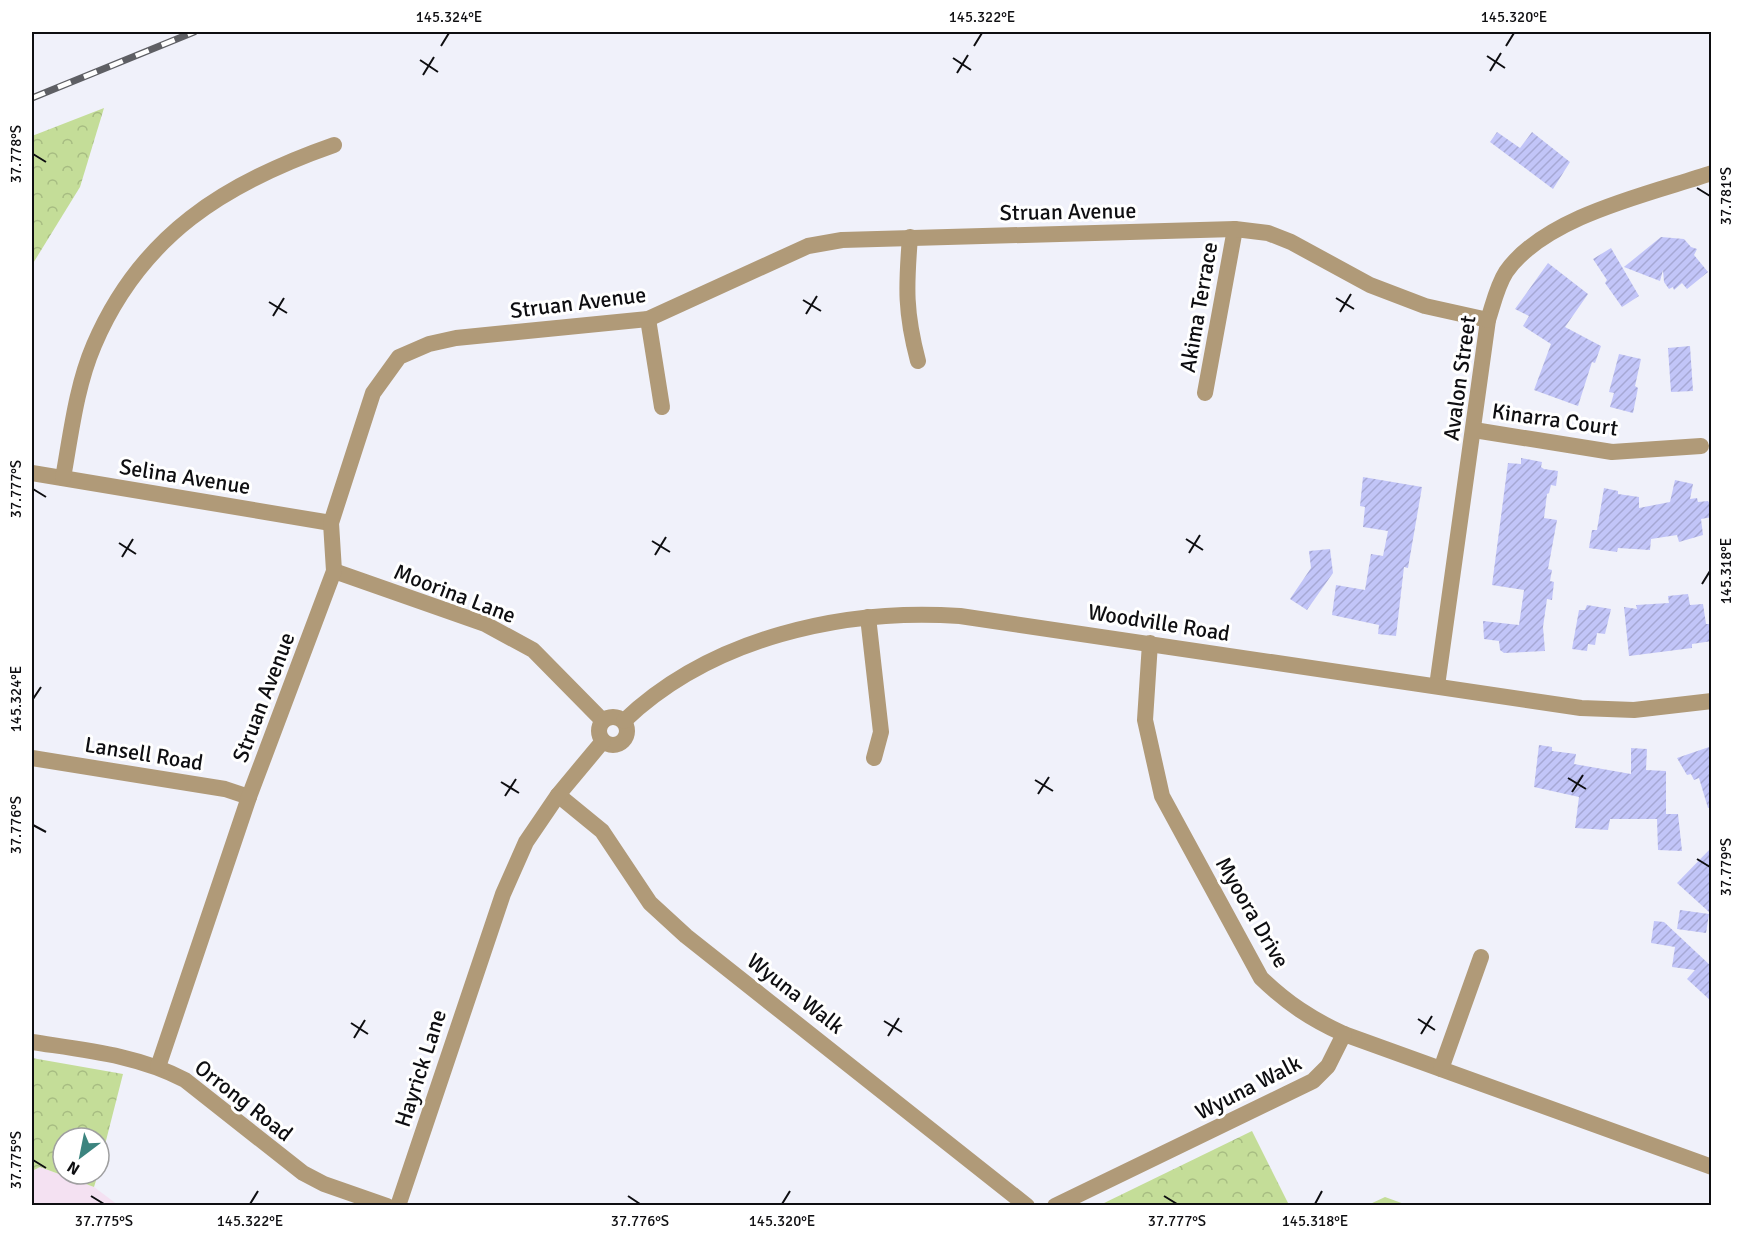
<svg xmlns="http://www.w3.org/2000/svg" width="1743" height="1237" font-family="Signika,sans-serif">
<defs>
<pattern id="park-crowns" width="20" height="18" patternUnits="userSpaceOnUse" patternTransform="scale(1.5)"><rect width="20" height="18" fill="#c4dd98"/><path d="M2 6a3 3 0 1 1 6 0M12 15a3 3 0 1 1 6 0" fill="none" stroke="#a7bc82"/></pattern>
<pattern id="building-hatch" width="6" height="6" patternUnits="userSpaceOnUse" patternTransform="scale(1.5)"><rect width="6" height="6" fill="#c2c5f8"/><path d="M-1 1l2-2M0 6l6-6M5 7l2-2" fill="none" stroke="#a6a8d4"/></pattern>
</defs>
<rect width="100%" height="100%" fill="#f0f1fa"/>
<polygon fill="#f4e1f2" points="40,1167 94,1187 118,1205 32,1205 32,1171"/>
<g fill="url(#park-crowns)">
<polygon points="104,108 80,187 32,265 32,136"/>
<polygon points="32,1058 123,1074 99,1168 99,1138 63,1138 63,1174 98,1174 94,1187 40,1167 32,1171"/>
<polygon points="1252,1131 1289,1205 1100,1205"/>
<polygon points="1385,1197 1407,1205 1368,1205"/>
</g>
<g fill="url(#building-hatch)">
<polygon points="1497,132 1520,148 1532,132 1570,162 1553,189 1490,142"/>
<polygon points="1661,237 1684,239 1691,247 1697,249 1694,255 1708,272 1687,289 1682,283 1674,290 1673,287 1669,289 1664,282 1663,270 1660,281 1624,267"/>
<polygon points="1611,248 1639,296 1622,307 1605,283 1607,280 1593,259"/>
<polygon points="1548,263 1588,294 1565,327 1601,346 1595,363 1592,362 1578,406 1534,390 1551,344 1523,326 1529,316 1515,309"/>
<polygon points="1690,346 1693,391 1671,392 1668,348"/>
<polygon points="1619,354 1641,359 1635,386 1638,388 1633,413 1610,407 1614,393 1609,392"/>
<polygon points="1521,458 1542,462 1541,467 1544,469 1558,471 1556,486 1551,485 1549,493 1547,494 1544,518 1557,520 1548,569 1552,570 1550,581 1554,582 1552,600 1547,599 1543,627 1545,651 1504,653 1500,650 1499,641 1484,639 1483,621 1519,625 1524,590 1492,585 1508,463 1521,464"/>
<polygon points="1363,477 1422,487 1408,568 1404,567 1396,636 1378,634 1379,625 1332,615 1336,585 1365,590 1371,554 1383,556 1388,531 1363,527 1365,507 1360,506"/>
<polygon points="1675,480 1693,484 1690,499 1697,498 1698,502 1708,501 1712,508 1712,517 1701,519 1703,535 1679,542 1677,535 1651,539 1650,550 1618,548 1617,552 1589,548 1592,530 1597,530 1604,488 1618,491 1618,494 1639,497 1639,508 1670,502"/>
<polygon points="1330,549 1333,573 1307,610 1290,599 1311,568 1309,551"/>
<polygon points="1688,594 1690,605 1703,604 1706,624 1712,624 1712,641 1692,644 1692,648 1629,656 1624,607 1637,609 1636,605 1669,603 1668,596"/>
<polygon points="1587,605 1611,609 1605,634 1597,633 1595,645 1588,644 1587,651 1572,649 1579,610 1585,610"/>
<polygon points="1539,745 1552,747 1552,751 1576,754 1574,764 1631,774 1631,748 1647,749 1646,770 1666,771 1666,814 1678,814 1682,851 1658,850 1657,819 1610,819 1608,830 1575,828 1579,797 1534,787"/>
<polygon points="1712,746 1712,807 1708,808 1699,778 1694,780 1691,774 1687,775 1677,758"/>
<polygon points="1712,847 1712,895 1709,912 1677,883"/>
<polygon points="1680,910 1709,914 1706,933 1677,929"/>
<polygon points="1654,921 1664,922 1712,967 1712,1002 1687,979 1695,970 1672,967 1675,947 1651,943"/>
</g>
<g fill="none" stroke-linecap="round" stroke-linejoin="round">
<g stroke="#b09a78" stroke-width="16">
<path d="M910 237C906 287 905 312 918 361"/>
<polyline points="648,319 662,407"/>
<polyline points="1205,393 1235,229"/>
<polyline points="1474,430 1612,452 1701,446"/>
<polyline points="32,473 331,523"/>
<path d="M63 478C71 434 76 387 94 345 141 235 225 183 334 145"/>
<polyline points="334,571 485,624 533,650 603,721"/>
<polyline points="868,617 881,732 874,758"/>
<path d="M1150 643 1145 720 1162 796 1261 978C1287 1003 1311 1019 1344 1034L1712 1167"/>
<path d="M1437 686 1488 320C1493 305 1497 286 1506 272 1545 216 1649 194 1712 173"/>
<circle cx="613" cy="731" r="14"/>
<path d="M624 721C711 638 842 608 960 616L1581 708 1634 710 1712 701"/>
<polyline points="32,758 225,789 249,797"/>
<polyline points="558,795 602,831 650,903 686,936 1027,1206"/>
<path d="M32 1042C84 1050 138 1055 185 1080L303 1173 324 1184 387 1206"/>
<polyline points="158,1067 249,797 334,571 331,523 373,393 399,357 429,344 456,338 648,319 808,246 842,240 1235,229 1268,233 1291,242 1370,285 1425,306 1488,320"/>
<polyline points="1441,1069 1481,957"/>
<polyline points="398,1206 503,894 526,842 558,795 603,741"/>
<polyline points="1055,1206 1313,1081 1328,1066 1344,1034"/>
</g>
<defs>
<polyline id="rail" points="32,98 194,32"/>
</defs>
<use href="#rail" stroke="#5e5f64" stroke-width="7"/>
<use href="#rail" stroke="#fff" stroke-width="4.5" stroke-dasharray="14" stroke-linecap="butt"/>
</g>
<path fill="none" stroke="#0e0e11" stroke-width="2" d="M441 46 449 33M974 46 982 33M1506 46 1514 33M1487 56 1505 68M953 58 971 70M420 60 438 72M1490 71 1501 53M957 73 968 55M423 75 434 57M33 154 46 162M1697 188 1710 196M1336 298 1354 309M803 300 821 311M269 302 287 313M1340 312 1351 294M806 314 817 296M273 316 284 298M33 489 46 497M1186 539 1203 550M652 541 670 552M119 543 136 554M1189 553 1200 535M655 555 666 537M122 557 133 539M1702 584 1710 571M33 699 41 687M1568 778 1586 789M1035 780 1053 791M501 782 519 793M1572 792 1583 775M1038 794 1049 777M505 796 516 779M33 825 46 832M1697 859 1710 867M1418 1019 1435 1030M884 1021 902 1032M351 1023 368 1034M1421 1034 1432 1016M888 1036 899 1018M354 1038 365 1020M33 1160 46 1168M91 1196 104 1204M628 1196 640 1204M1164 1196 1177 1204M250 1204 258 1191M782 1204 790 1191M1315 1204 1322 1191"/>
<g text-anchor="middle" stroke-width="6" stroke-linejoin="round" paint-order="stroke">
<g font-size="22" fill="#0e0e11" stroke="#fff">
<text transform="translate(1068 211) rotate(-1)" y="8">Struan Avenue</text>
<text transform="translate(578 302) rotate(-7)" y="8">Struan Avenue</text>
<text transform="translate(1198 307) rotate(-80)" y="8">Akima Terrace</text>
<text transform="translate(1459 378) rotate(-82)" y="8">Avalon Street</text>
<text transform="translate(1555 419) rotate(8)" y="8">Kinarra Court</text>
<text transform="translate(185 476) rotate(9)" y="8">Selina Avenue</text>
<text transform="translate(455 593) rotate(21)" y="8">Moorina Lane</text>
<text transform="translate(1159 622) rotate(9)" y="8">Woodville Road</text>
<text transform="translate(263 697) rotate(-69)" y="8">Struan Avenue</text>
<text transform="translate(144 753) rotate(9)" y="8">Lansell Road</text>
<text transform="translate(1253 912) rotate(60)" y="8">Myoora Drive</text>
<text transform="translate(796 993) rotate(38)" y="8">Wyuna Walk</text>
<text transform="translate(420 1068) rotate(-72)" y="8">Hayrick Lane</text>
<text transform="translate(1248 1087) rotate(-27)" y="8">Wyuna Walk</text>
<text transform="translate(244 1100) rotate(38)" y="8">Orrong Road</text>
</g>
</g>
<rect width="1743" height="1237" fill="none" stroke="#ffffff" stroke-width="66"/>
<g transform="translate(81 1156) rotate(212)"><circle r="28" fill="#ffffff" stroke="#9f9fa0" stroke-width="1.5"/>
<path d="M0-4.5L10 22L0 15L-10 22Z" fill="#3c847f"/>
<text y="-9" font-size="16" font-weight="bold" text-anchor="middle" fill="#0e0e11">N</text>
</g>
<rect x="33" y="33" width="1677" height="1171" fill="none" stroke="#0e0e11" stroke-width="2"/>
<g font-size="15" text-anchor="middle" fill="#0e0e11">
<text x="449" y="22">145.324°E</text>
<text x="982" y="22">145.322°E</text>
<text x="1514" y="22">145.320°E</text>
<text transform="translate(16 154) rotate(-90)" y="5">37.778°S</text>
<text transform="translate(1726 196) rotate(-90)" y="5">37.781°S</text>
<text transform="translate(16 489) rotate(-90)" y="5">37.777°S</text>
<text transform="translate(1726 571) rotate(-90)" y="5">145.318°E</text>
<text transform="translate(16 699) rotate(-90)" y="5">145.324°E</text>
<text transform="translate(16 825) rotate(-90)" y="5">37.776°S</text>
<text transform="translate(1726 867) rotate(-90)" y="5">37.779°S</text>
<text transform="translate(16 1160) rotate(-90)" y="5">37.775°S</text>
<text x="104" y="1226">37.775°S</text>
<text x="250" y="1226">145.322°E</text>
<text x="640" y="1226">37.776°S</text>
<text x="782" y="1226">145.320°E</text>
<text x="1177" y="1226">37.777°S</text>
<text x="1315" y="1226">145.318°E</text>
</g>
</svg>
